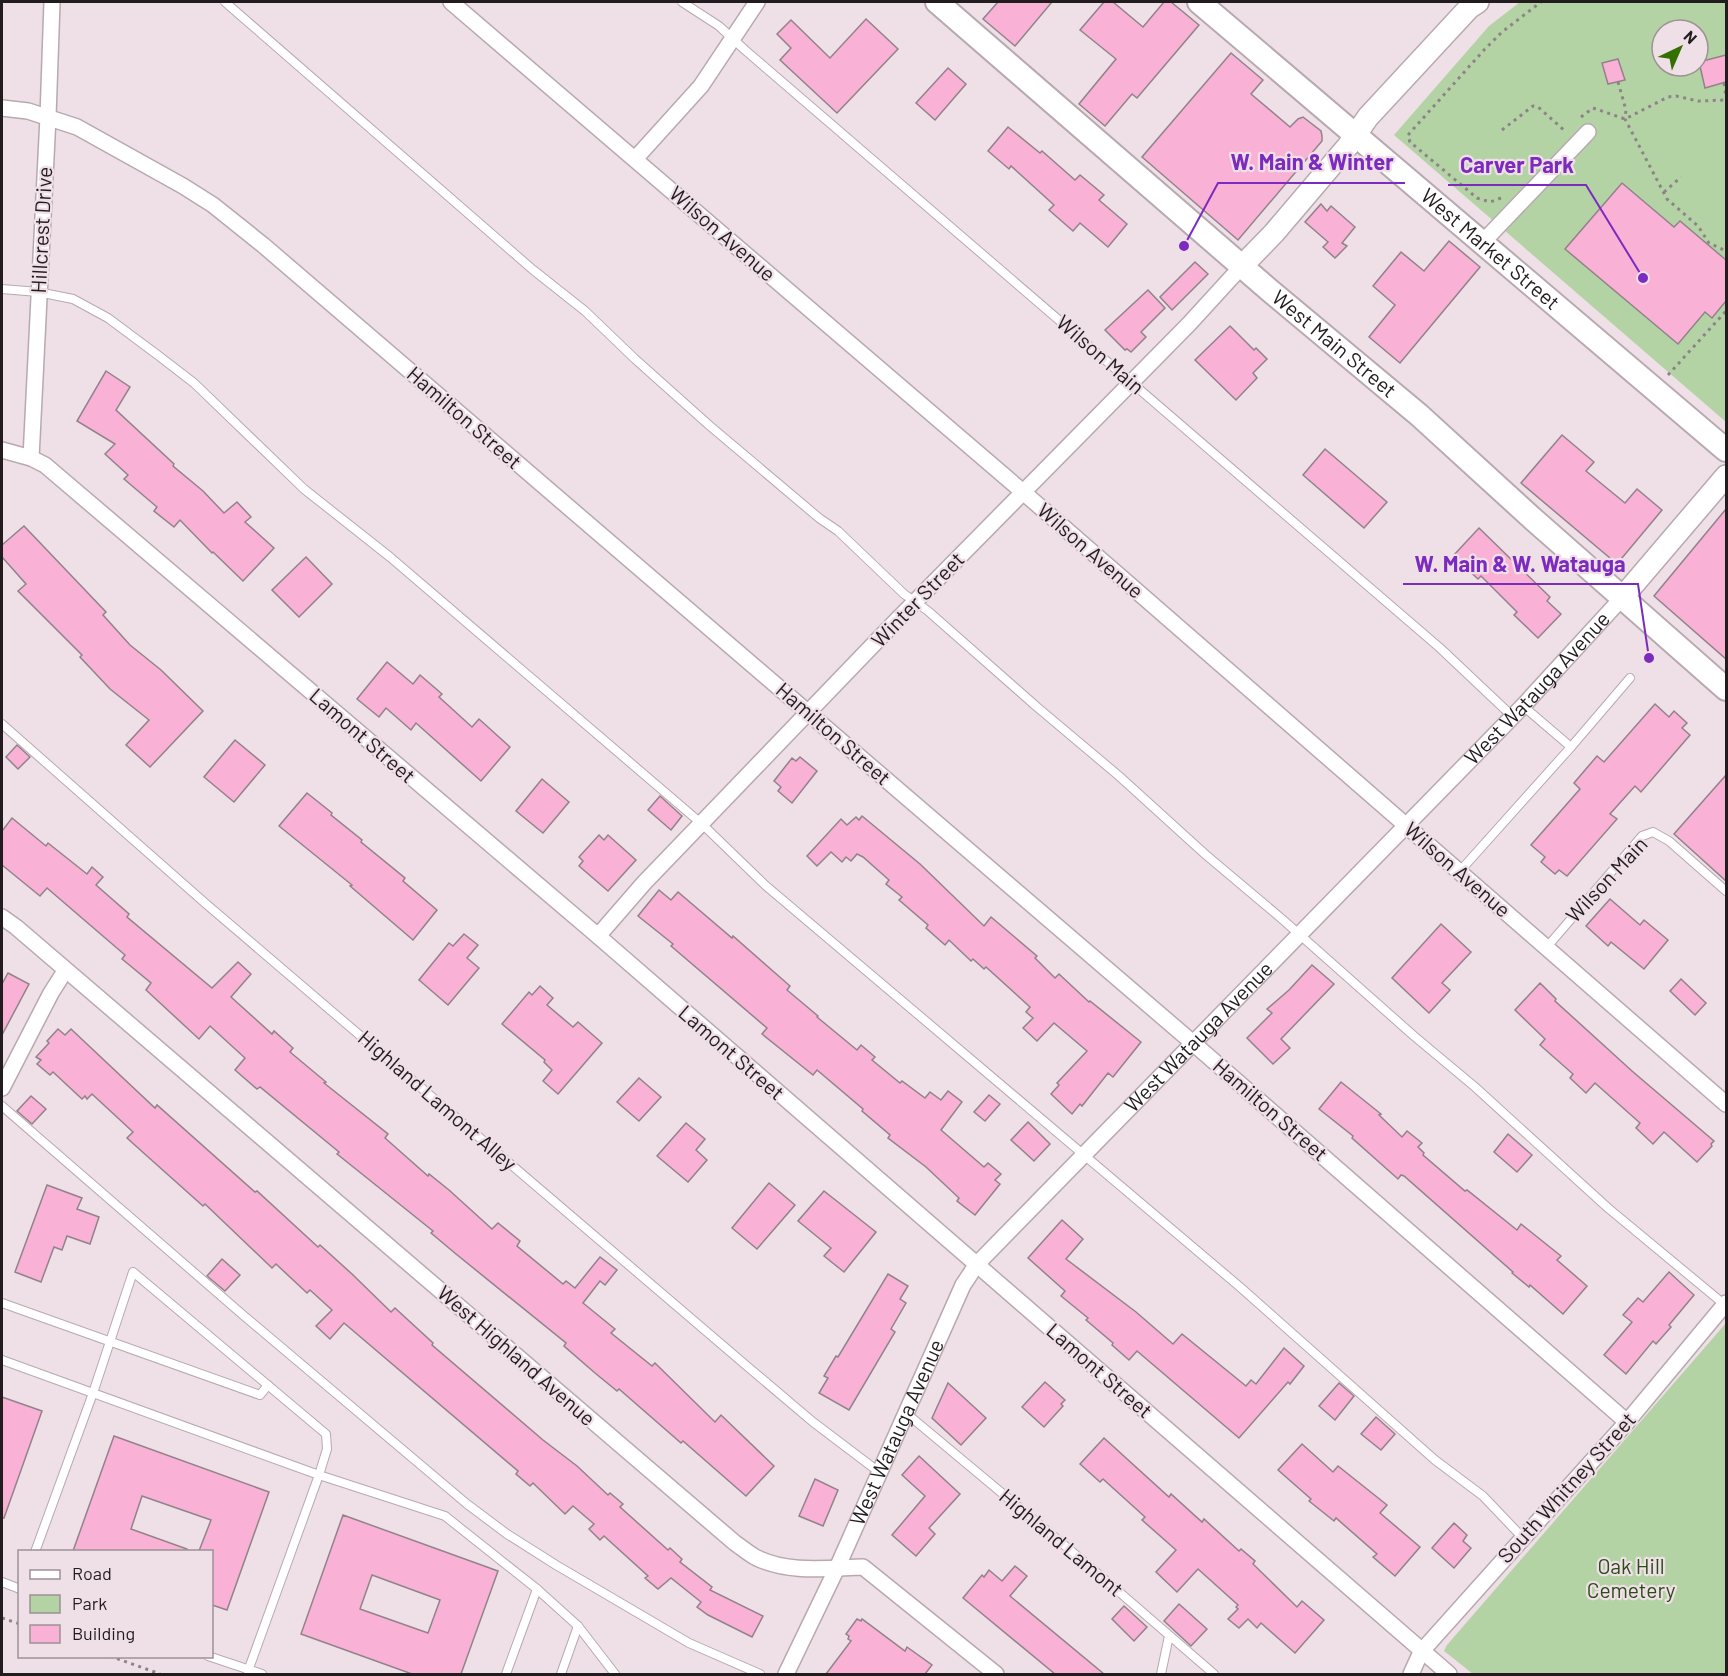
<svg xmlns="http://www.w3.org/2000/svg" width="1728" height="1676" font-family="Barlow,sans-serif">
<rect width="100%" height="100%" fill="#efdfe6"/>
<g fill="#b4d3a5" fill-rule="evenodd">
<path d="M1520 2H1726V422L1394 135 1489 26ZM1662 30H1698V66H1662Z"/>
<polygon points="1726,1323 1726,1674 1473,1674 1444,1651 1447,1645"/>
</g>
<g fill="#f9b1d5" stroke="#91838a" stroke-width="1.5" fill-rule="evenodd">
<polygon points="998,2 1052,2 1015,46 983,19"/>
<polygon points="1104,2 1113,2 1143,27 1164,2 1171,2 1199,25 1137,98 1132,94 1105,126 1079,104 1116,59 1080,30"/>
<polygon points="866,19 898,49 837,113 780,60 791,48 777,34 791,20 830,58"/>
<polygon points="1231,53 1263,80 1251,94 1290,127 1298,119 1303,117 1321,131 1322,136 1322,141 1238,240 1142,157"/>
<polygon points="1726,55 1726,82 1705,88 1699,62"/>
<polygon points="1618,59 1625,80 1608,84 1602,63"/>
<polygon points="948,68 966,84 935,120 916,103"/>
<polygon points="1008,127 1040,153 1042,151 1075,180 1080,175 1104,195 1099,200 1127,224 1108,247 1080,223 1073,231 1049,210 1054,205 1011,166 1009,169 988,151"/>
<polygon points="1622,183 1674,227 1680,221 1726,260 1726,301 1712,318 1705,312 1678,344 1565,249"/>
<polygon points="1321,204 1327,211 1331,206 1355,227 1342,243 1347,246 1335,258 1323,247 1328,242 1305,222"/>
<polygon points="1449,241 1480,267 1400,363 1369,337 1395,305 1373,286 1401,252 1424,271"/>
<polygon points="1195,262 1208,274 1172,310 1160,297"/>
<polygon points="1148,290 1165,308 1141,332 1146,337 1131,352 1127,349 1125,350 1105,330"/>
<polygon points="1230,326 1254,350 1256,348 1267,359 1253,373 1257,378 1236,400 1195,360"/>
<polygon points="106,371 130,387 116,410 174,464 173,466 203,491 224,513 237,502 251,517 245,522 274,548 243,581 213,552 212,553 180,520 174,527 154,511 157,507 124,479 128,475 105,454 115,444 77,421"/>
<polygon points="1562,435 1594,462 1586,471 1625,503 1637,489 1662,510 1617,564 1521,483"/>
<polygon points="1325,449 1387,502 1364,528 1303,475"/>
<polygon points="1726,509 1726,659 1654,596"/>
<polygon points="24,526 106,612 103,615 130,645 161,670 203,711 150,767 126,745 149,720 110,689 80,657 82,655 18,591 26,584 2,557 2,545"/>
<polygon points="1479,528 1550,597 1547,601 1561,614 1538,638 1514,615 1517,612 1481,576 1478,579 1453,556"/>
<polygon points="306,557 332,584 299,617 272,590"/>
<polygon points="387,662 413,684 420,675 442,694 439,697 472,727 479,719 510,747 481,781 416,723 411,730 386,708 379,717 357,699"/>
<polygon points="1655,704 1669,717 1674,711 1687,723 1682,728 1690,735 1641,792 1635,786 1610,814 1617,819 1567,876 1559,870 1555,874 1541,862 1545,857 1531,845 1580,789 1574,783 1597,756 1604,762"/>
<polygon points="235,740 265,765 234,802 204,777"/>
<polygon points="17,745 30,757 18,769 6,757"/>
<polygon points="800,757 817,771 792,803 778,791 781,787 774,781 792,758 796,761"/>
<polygon points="1726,775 1726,881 1674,834"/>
<polygon points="542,779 569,802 543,833 516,811"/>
<polygon points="307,793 332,813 331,815 362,840 361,842 405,878 403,881 437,910 413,940 350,886 352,885 279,826"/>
<polygon points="660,796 682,816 671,830 648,810"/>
<polygon points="862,816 920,864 984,926 991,917 1037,956 1035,958 1055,978 1059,974 1089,1002 1090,1001 1141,1042 1113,1077 1108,1073 1082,1106 1080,1104 1072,1114 1051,1094 1059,1085 1057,1083 1087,1051 1054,1023 1037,1041 1023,1028 1033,1018 1026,1012 1030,1007 986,967 984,969 973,959 971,961 949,940 945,945 926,928 928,925 899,900 902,897 886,884 889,880 863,857 857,854 851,861 846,857 842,862 831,852 817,866 807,856 841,819 847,825 856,817 859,820"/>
<polygon points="12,818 46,846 48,843 87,874 92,867 103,877 96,885 129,914 127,917 212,988 238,962 251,974 231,997 272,1034 274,1031 293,1048 290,1052 326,1082 324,1083 388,1134 385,1138 428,1176 429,1174 449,1190 492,1229 498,1223 520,1241 517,1246 563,1284 566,1281 575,1288 600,1257 617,1270 605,1285 600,1281 583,1303 615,1329 611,1333 652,1366 655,1363 715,1422 721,1415 774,1466 746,1496 683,1441 681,1443 619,1389 617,1391 595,1373 564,1346 566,1343 456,1254 431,1233 433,1231 357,1170 337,1154 339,1152 260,1087 257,1089 235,1070 245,1058 210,1026 199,1039 146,990 151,983 122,959 125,955 47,888 40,896 2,865 2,831"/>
<polygon points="599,835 604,840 608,835 636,860 608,891 579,866 583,861 579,857"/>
<polygon points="659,890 671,900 678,892 732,938 733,936 790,986 787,990 818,1016 817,1017 857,1050 861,1045 875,1057 872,1060 900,1083 902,1081 925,1098 930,1092 941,1100 948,1091 962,1102 941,1130 984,1167 988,1163 1001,1174 995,1180 1000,1184 975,1215 957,1201 959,1198 926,1167 888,1138 890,1135 862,1111 863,1109 817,1070 813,1075 762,1034 767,1028 671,946 673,944 638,916"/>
<polygon points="1610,899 1640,925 1644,920 1668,940 1644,969 1611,942 1608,946 1586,926"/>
<polygon points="1441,924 1471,952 1442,983 1450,990 1429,1013 1392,978"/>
<polygon points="464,934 478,945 467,958 479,968 448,1005 419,980 449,943 453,946"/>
<polygon points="1312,965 1334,984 1281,1039 1290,1048 1273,1064 1247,1038 1272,1013 1267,1009 1289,990"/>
<polygon points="8,973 29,984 2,1035 2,984"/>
<polygon points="1681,979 1706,1003 1695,1015 1670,991"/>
<polygon points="1540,983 1556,999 1555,1001 1632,1071 1714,1141 1711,1144 1712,1146 1697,1162 1664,1132 1653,1144 1636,1128 1640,1123 1595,1083 1586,1093 1570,1078 1573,1074 1540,1045 1545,1039 1515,1010"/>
<polygon points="540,986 553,998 547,1005 573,1027 578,1022 602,1043 558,1094 543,1081 552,1070 544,1062 545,1060 502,1024 529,992 532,995"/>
<polygon points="58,1029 65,1035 71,1029 155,1108 157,1105 255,1192 257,1191 318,1247 320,1245 352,1274 391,1312 395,1308 433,1343 432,1345 543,1440 577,1466 608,1495 610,1493 623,1504 620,1507 668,1550 670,1548 682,1559 680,1562 712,1587 710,1590 763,1616 752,1637 708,1615 697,1607 701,1602 671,1578 658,1589 645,1578 648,1576 604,1536 600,1540 589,1529 594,1524 573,1506 565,1514 533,1483 530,1486 516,1474 518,1471 344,1323 330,1339 316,1326 332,1310 310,1290 307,1293 276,1264 272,1268 205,1204 203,1206 147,1156 127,1138 133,1132 92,1094 87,1099 85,1096 82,1099 53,1072 50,1075 37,1064 41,1060 36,1057 49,1043 47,1041"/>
<polygon points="639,1078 661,1097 639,1121 617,1102"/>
<polygon points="1341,1082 1381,1114 1379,1115 1402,1137 1407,1131 1422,1143 1418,1147 1424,1153 1423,1155 1465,1191 1467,1190 1517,1230 1521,1224 1561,1256 1557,1260 1587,1286 1563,1314 1530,1285 1529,1287 1512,1273 1513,1272 1404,1176 1401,1175 1398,1179 1352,1138 1353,1136 1319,1109"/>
<polygon points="989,1095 1000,1104 985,1121 974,1112"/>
<polygon points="31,1096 46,1109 32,1124 17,1111"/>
<polygon points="1028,1122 1050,1144 1034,1161 1011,1140"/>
<polygon points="686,1123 705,1139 696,1150 707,1160 688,1182 657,1156"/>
<polygon points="1508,1134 1532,1155 1517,1172 1494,1152"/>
<polygon points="769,1183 795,1205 757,1249 732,1228"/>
<polygon points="47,1185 82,1198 77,1209 99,1217 90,1244 67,1236 62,1250 54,1247 41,1282 15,1272"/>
<polygon points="824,1191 876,1232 844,1272 824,1256 831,1248 798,1221"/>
<polygon points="1062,1220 1083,1239 1066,1259 1136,1312 1173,1344 1182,1334 1246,1386 1251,1380 1256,1384 1284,1348 1304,1366 1290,1384 1288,1382 1239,1438 1137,1351 1129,1360 1112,1345 1113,1343 1086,1320 1088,1318 1061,1296 1065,1291 1028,1258"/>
<polygon points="222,1259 240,1275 225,1291 207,1276"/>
<polygon points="1669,1272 1694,1295 1669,1325 1671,1327 1656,1344 1653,1341 1626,1374 1604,1355 1632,1322 1623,1315 1638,1298 1643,1302"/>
<polygon points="888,1274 908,1286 900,1299 906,1303 891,1329 895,1332 849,1410 819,1393 828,1378 824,1376 836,1356 838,1357"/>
<polygon points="1045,1382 1065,1400 1061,1404 1063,1406 1044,1427 1022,1407"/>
<polygon points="948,1383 986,1418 961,1445 932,1418"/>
<polygon points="1339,1383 1354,1396 1335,1420 1319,1406"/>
<polygon points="2,1397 42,1411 4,1518 2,1518"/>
<polygon points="1376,1417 1395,1434 1381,1450 1361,1434"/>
<polygon points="114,1436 269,1492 227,1610 212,1605 212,1551 199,1551 211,1520 142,1496 131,1529 187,1549 187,1551 73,1551"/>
<polygon points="1104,1438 1169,1497 1171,1494 1202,1522 1204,1519 1239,1551 1241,1549 1255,1561 1253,1564 1297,1607 1302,1601 1324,1620 1295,1653 1261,1623 1257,1628 1248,1619 1239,1628 1228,1619 1238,1609 1236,1607 1238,1605 1198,1569 1177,1592 1156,1572 1176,1550 1142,1520 1145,1517 1103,1479 1100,1482 1080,1464"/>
<polygon points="1302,1444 1333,1472 1338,1466 1387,1505 1380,1513 1420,1547 1395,1576 1373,1557 1377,1554 1336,1518 1334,1521 1309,1501 1311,1499 1278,1470"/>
<polygon points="919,1456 960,1494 929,1528 935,1534 916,1556 892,1535 925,1496 902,1475"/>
<polygon points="815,1479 838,1490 823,1526 799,1516"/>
<path d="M343 1515 498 1571 461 1674H412L301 1634ZM372 1575 440 1600 428 1633 360 1609Z"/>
<polygon points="1454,1523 1467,1535 1463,1541 1471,1548 1454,1568 1432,1548"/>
<polygon points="1015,1566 1027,1576 1010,1596 1104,1674 1055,1674 963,1598 982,1575 984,1577 989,1570 1002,1581"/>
<polygon points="1179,1604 1207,1629 1191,1646 1164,1621"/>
<polygon points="1124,1606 1147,1627 1134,1641 1112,1619"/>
<polygon points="857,1619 861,1621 862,1619 905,1651 907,1647 932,1665 925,1674 826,1674 851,1641 848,1639 849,1636 846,1634"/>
</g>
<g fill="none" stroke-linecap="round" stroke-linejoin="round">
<defs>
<g id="lane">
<polyline points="225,2 532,269 585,311 635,359 710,426 819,518 838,531 904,594 928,611 1037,707 1119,776 1206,855 1282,919 1414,1036 1475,1087 1608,1208 1725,1305"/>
<polyline points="682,2 719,26 745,50 1440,648 1512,716"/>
<polyline points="2,289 38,292 73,299 108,318 159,356 194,383 304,489 390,557 702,824 765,885 1240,1287 1435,1460 1483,1496 1523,1538"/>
<polyline points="1523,706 1571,747"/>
<polyline points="2,724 205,903 748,1367 813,1422 879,1472"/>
<polyline points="1460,871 1571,747 1630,678"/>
<polyline points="1547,947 1642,836 1653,832 1669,841 1726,891"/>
<polyline points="2,1106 243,1315 467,1504 507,1534 556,1565 689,1643 760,1674"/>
<polyline points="2,1303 260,1395 268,1385"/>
<polyline points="2,1360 319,1475 445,1516 537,1589 578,1626 615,1674"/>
<polyline points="906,1413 1088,1565 1214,1674"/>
<polyline points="35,1552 93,1393 133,1272 326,1434 327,1449 319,1475 248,1671"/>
<polyline points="2,1582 20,1589"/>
<polyline points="208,1656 262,1674"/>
<polyline points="506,1674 537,1589"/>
<polyline points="561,1674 578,1626"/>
<polyline points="1161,1674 1169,1636"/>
</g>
<g id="street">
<polyline points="451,2 1023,492 1726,1104"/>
<polyline points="2,108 28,111 77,127 183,186 213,205 263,245 1193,1043 1627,1422"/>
<polyline points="635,159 701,86 757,2"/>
<polyline points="1482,243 1588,132"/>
<polyline points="2,450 31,458 45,465 598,936 1449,1674"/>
<polyline points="31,458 48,117 52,2"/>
<path d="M2 917 16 927 735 1543C741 1547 748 1553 755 1557 788 1574 828 1568 863 1567L996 1674"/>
<polyline points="598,936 644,883 897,620 1189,324 1242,266"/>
<polyline points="2,1088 51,993 65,971"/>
<path id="s1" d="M786 1674 837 1568 963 1285 977 1264 1523 706 1622 598"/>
<polyline points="1411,1674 1421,1652 1627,1422 1726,1303"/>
</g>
<g id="secondary">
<polyline points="1242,266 1274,233 1348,146 1368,117 1469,8 1478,2"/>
<polyline points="1622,598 1726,476"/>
</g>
<g id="primary">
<path id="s2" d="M937 2 1268 289 1419 415 1533 519 1726 689"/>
<path id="s3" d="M1199 2 1726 450"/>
</g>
</defs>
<use href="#lane" stroke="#b8a9b0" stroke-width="10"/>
<use href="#street" stroke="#b8a9b0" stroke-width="18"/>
<use href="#secondary" stroke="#b8a9b0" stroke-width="24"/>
<use href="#primary" stroke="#b8a9b0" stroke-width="26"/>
<g stroke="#8e8388" stroke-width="3" stroke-dasharray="3 4.5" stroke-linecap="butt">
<polyline points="1618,82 1626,110 1625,119 1667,199 1698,226 1709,243 1726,251"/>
<polyline points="1724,83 1726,97"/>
<polyline points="1581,117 1593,108 1625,119 1668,97 1676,96 1698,101 1726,100"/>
<polyline points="1502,130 1533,106 1538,107 1566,132"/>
<polyline points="1664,192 1681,177"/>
<polyline points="1501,198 1490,202 1477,198 1410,142 1408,135 1484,50 1502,32 1541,2"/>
<polyline points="1668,375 1726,311"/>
<polyline points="2,1618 20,1624"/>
<polyline points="110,1656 160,1674"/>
</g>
<use href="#lane" stroke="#fff" stroke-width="8"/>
<use href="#street" stroke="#fff" stroke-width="15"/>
<use href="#secondary" stroke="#fff" stroke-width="21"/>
<use href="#primary" stroke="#fff" stroke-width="22"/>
</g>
<g text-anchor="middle" stroke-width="4.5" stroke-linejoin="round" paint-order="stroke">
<g font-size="21" fill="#221c1f" stroke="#efdfe6">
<text transform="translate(42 230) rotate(-87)" y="7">Hillcrest Drive</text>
<text transform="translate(722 234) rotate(41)" y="7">Wilson Avenue</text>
<text dy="7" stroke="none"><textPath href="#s3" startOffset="382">West Market Street</textPath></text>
<text dy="7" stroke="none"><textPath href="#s2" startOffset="524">West Main Street</textPath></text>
<text transform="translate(1100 355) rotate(41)" y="7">Wilson Main</text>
<text transform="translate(464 418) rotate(41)" y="7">Hamilton Street</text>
<text transform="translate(1090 551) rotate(41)" y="7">Wilson Avenue</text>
<text transform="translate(918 600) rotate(-46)" y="7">Winter Street</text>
<text dy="7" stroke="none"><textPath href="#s1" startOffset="1256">West Watauga Avenue</textPath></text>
<text transform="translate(833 734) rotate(41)" y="7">Hamilton Street</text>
<text transform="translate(362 736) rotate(41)" y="7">Lamont Street</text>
<text transform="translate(1457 870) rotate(41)" y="7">Wilson Avenue</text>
<text transform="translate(1607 880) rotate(-47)" y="7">Wilson Main</text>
<text dy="7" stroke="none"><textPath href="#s1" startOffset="770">West Watauga Avenue</textPath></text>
<text transform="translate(731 1053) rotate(41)" y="7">Lamont Street</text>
<text transform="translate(437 1101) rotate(41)" y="7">Highland Lamont Alley</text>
<text transform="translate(1270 1110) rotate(41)" y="7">Hamilton Street</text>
<text transform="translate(516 1356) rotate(41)" y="7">West Highland Avenue</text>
<text transform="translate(1099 1371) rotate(41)" y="7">Lamont Street</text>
<text dy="7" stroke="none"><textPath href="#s1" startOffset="266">West Watauga Avenue</textPath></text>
<text transform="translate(1567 1488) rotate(-48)" y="7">South Whitney Street</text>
<text transform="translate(1061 1543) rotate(40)" y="7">Highland Lamont</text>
</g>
<g font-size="21" fill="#2b4c18" stroke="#efdfe6">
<text x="1631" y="1574">Oak Hill<tspan x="1631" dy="24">Cemetery</tspan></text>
</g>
</g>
<path fill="none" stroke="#7b2cbf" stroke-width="2" d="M1184 246L1218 183H1405M1643 278L1586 185H1448M1649 658L1638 584H1403"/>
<g fill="#7b2cbf" stroke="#efdfe6" stroke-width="2">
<circle cx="1184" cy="246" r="6"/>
<circle cx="1643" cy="278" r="6"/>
<circle cx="1649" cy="658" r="6"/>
</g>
<g font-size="22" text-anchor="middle" font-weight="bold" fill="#7b2cbf" stroke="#efdfe6" stroke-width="4.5" stroke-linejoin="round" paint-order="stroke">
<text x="1312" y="170">W. Main &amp; Winter</text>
<text x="1517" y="173">Carver Park</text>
<text x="1520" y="572">W. Main &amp; W. Watauga</text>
</g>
<rect width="1728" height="1676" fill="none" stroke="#221c1f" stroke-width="6"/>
<rect x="18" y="1550" width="195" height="108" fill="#efdfe6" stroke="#9d9196" stroke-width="1.5"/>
<rect x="30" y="1570" width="30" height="9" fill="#ffffff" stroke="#9d9196" stroke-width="1.5"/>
<text x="72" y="1580" font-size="18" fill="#221c1f">Road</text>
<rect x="30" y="1595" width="30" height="18" fill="#b4d3a5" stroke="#9d9196" stroke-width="1.5"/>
<text x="72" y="1610" font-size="18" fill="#221c1f">Park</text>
<rect x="30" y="1625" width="30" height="18" fill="#f9b1d5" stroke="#9d9196" stroke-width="1.5"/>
<text x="72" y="1640" font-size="18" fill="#221c1f">Building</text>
<g transform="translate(1680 48) rotate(44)"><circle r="28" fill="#efdfe6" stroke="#9d9196" stroke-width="1.5"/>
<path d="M0-4.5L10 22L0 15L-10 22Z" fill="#347000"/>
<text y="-9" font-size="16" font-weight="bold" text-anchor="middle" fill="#221c1f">N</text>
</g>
</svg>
